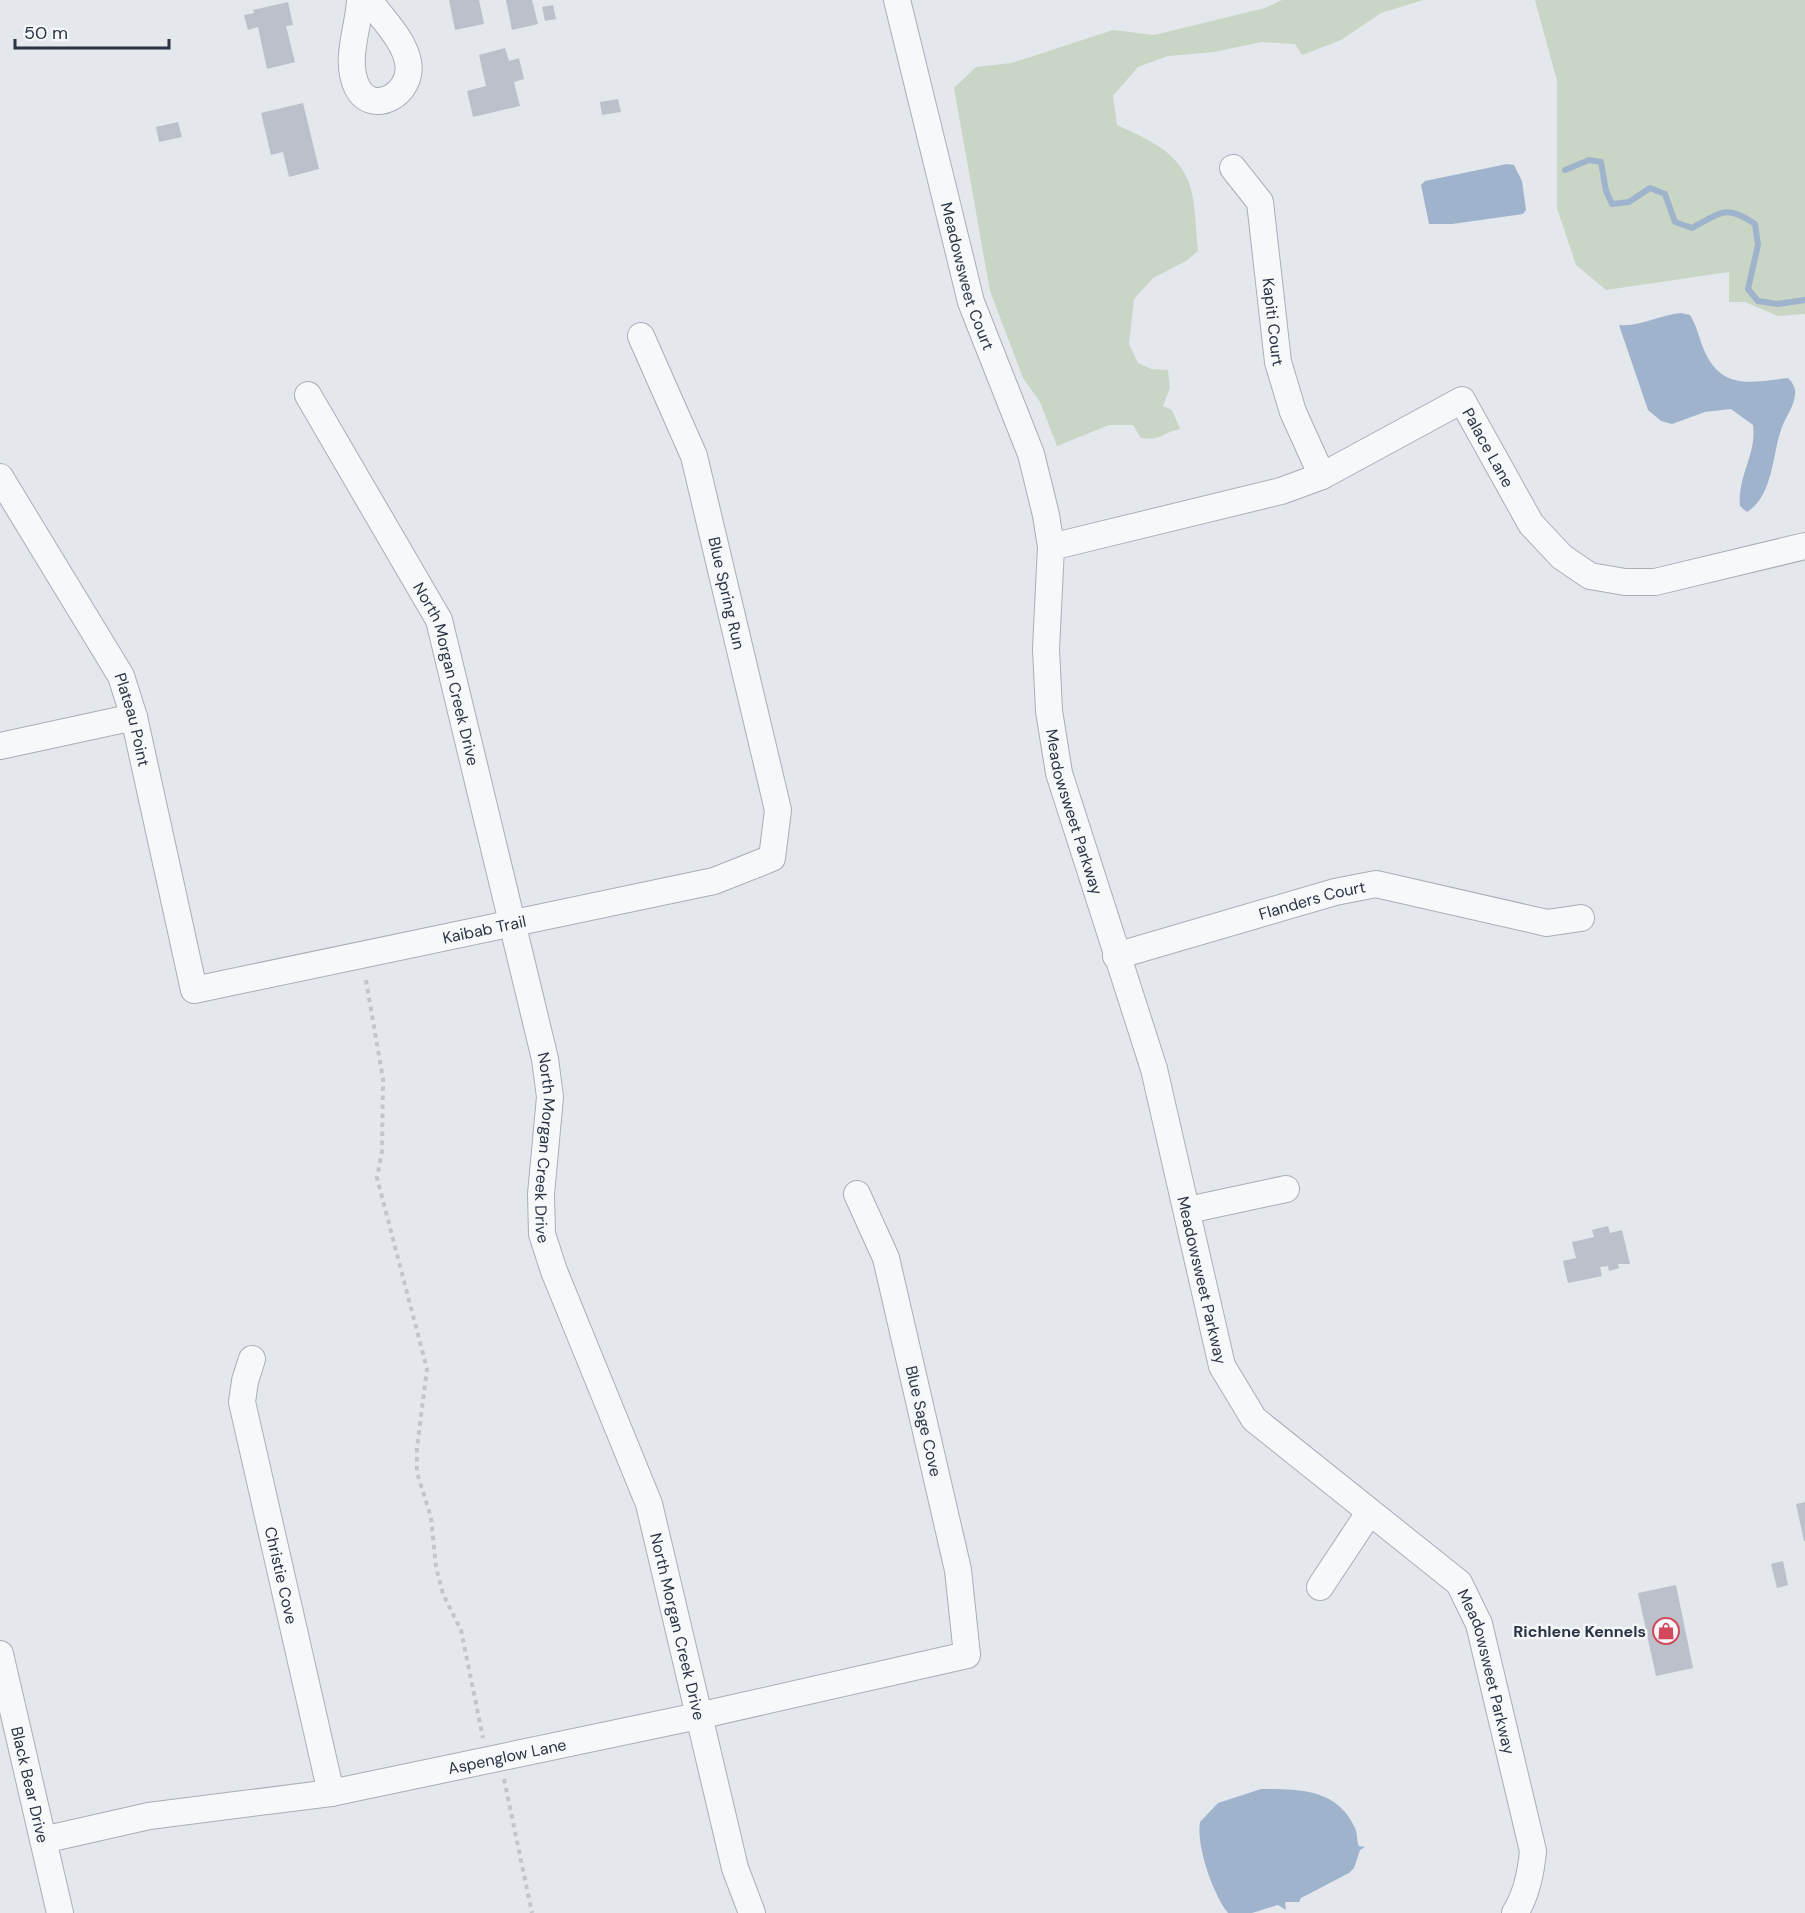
<svg xmlns="http://www.w3.org/2000/svg" width="1805" height="1913" font-family="'DM Sans',sans-serif">
<rect width="100%" height="100%" fill="#e4e7ec"/>
<g fill="#c9d6c5">
<path d="M1282 0H1423L1381 13 1341 40 1302 55 1295 44 1262 42 1214 52 1168 56 1138 67 1113 96 1117 125C1156 143 1188 156 1194 204 1196 220 1196 235 1198 251L1186 261 1153 278 1134 299 1129 344 1138 363 1151 369 1168 370 1170 388 1163 406 1172 410 1180 429C1161 433 1162 441 1141 438L1133 425H1109L1057 446 1040 402 1023 378 990 291 954 88 976 67 1012 63 1113 30 1154 35 1265 8Z"/>
<polygon points="1535,0 1805,0 1805,314 1778,316 1745,302 1729,302 1729,272 1606,290 1576,265 1557,208 1557,81"/>
</g>
<g fill="#9fb4cc">
<polygon points="1507,164 1514,165 1522,181 1526,210 1523,214 1452,224 1429,224 1421,185 1425,181"/>
<path d="M1681 313 1690 315C1697 326 1699 338 1704 350 1722 391 1751 382 1788 378 1793 383 1796 388 1795 395 1794 407 1784 419 1781 430 1772 456 1773 496 1747 512L1740 506C1737 477 1757 454 1753 425L1731 409 1705 412 1672 424 1661 421 1648 410 1619 325C1640 327 1659 315 1681 313Z"/>
<path d="M1261 1789C1298 1789 1337 1788 1355 1828 1358 1834 1356 1840 1359 1846L1365 1847 1360 1850 1354 1868 1349 1873 1301 1898 1299 1902H1285L1286 1910 1278 1905 1252 1913H1228C1213 1894 1196 1846 1200 1822L1218 1803Z"/>
</g>
<g fill="none" stroke-linecap="round" stroke-linejoin="round">
<path stroke="#9fb4cc" stroke-width="6" d="M1565 170 1589 160 1601 162 1606 191 1612 204 1629 202 1650 188 1665 194 1675 222 1692 228C1722 212 1726 204 1755 224L1758 245 1748 289 1758 301 1777 304 1805 300"/>
</g>
<g fill="#bbc0ca">
<polygon points="449,0 479,0 484,24 455,30"/>
<polygon points="506,0 532,0 538,24 512,30"/>
<polygon points="288,2 293,25 286,26 295,62 267,69 258,27 248,30 244,15 254,13 253,10"/>
<polygon points="553,5 556,19 545,21 542,7"/>
<polygon points="505,48 509,61 519,58 524,79 514,82 520,106 473,117 467,91 486,86 479,55"/>
<polygon points="618,99 621,112 602,115 600,102"/>
<polygon points="303,103 319,169 289,177 283,152 271,155 261,113"/>
<polygon points="178,122 182,137 159,142 156,127"/>
<polygon points="1608,1226 1610,1233 1622,1230 1630,1264 1618,1264 1619,1268 1609,1271 1608,1266 1600,1267 1602,1276 1568,1283 1563,1261 1576,1258 1572,1242 1594,1237 1592,1230"/>
<polygon points="1805,1502 1805,1541 1804,1541 1796,1504"/>
<polygon points="1783,1561 1788,1585 1777,1588 1771,1564"/>
<polygon points="1676,1585 1693,1668 1656,1676 1638,1593"/>
</g>
<g fill="none" stroke-linecap="round" stroke-linejoin="round">
<defs>
<g id="minor">
<path d="M360 0C359 27 344 60 357 87 372 117 414 94 408 62 404 39 382 19 369 0"/>
<path id="s1" d="M897 0 971 302 1031 454 1046 515 1051 547 1046 649 1049 711 1059 773 1154 1069 1222 1366 1254 1419 1459 1583 1479 1624 1533 1851C1531 1873 1527 1894 1515 1913"/>
<path id="s2" d="M1233 168 1260 202 1278 362 1293 412 1322 476"/>
<path id="s3" d="M308 395 439 620 545 1059 550 1097 541 1194 542 1234 554 1271 649 1504 735 1868 752 1913"/>
<path id="s4" d="M0 477 121 676 134 717 194 990 714 881 772 858 778 810 694 456 641 336"/>
<path id="s5" d="M1051 547 1281 491 1322 476 1462 400 1531 524 1562 557 1590 576 1625 582H1655L1805 546"/>
<polyline points="0,746 134,717"/>
<path id="s6" d="M1116 956 1335 892 1376 884 1547 923 1581 918"/>
<polyline points="1188,1210 1286,1189"/>
<path id="s7" d="M252 1359 245 1381 242 1402 331 1793"/>
<polyline points="1320,1587 1369,1513"/>
<path id="s8" d="M0 1654 60 1913"/>
<path id="s9" d="M43 1840 149 1816 331 1793 698 1716 967 1655 958 1570 886 1258 857 1194"/>
</g>
</defs>
<use href="#minor" stroke="#a9aeb7" stroke-width="28"/>
<g stroke="#c2c5cb" stroke-width="4" stroke-dasharray="4.5 4.5" stroke-linecap="butt">
<polyline points="366,980 383,1079 382,1151 377,1178 427,1369 417,1448 417,1473 431,1517 436,1567 443,1594 461,1630 483,1738"/>
<polyline points="504,1779 532,1913"/>
</g>
<use href="#minor" stroke="#f7f8fa" stroke-width="26"/>
</g>
<defs>
<symbol id="shop-ring" viewBox="-11 -11 22 22"><circle r="9.5" fill="#f4f6f9" stroke="#d1495b" stroke-width="1.5"/><path d="M-5-2.5h2.3a2.7 3.5 0 0 1 5.4 0H5L5.5 6h-11ZM-1.5-2.5h3a1.5 2.3 0 0 0-3 0Z" fill="#d1495b"/></symbol>
</defs>
<g fill-rule="evenodd">
<use href="#shop-ring" x="1651" y="1616" width="30" height="30"/>
</g>
<g text-anchor="middle" stroke-width="5" stroke-linejoin="round" paint-order="stroke">
<g font-size="16" fill="#2b3445" stroke="#f4f6f9">
<text dy="6" stroke="none"><textPath href="#s1" startOffset="285">Meadowsweet Court</textPath></text>
<text dy="6" stroke="none"><textPath href="#s2" startOffset="164">Kapiti Court</textPath></text>
<text dy="6" stroke="none"><textPath href="#s5" startOffset="494">Palace Lane</textPath></text>
<text transform="translate(727 593) rotate(77)" y="6">Blue Spring Run</text>
<text dy="6" stroke="none"><textPath href="#s3" startOffset="314">North Morgan Creek Drive</textPath></text>
<text dy="6" stroke="none"><textPath href="#s4" startOffset="278">Plateau Point</textPath></text>
<text dy="6" stroke="none"><textPath href="#s1" startOffset="838">Meadowsweet Parkway</textPath></text>
<text dy="6" stroke="none"><textPath href="#s6" startOffset="204">Flanders Court</textPath></text>
<text dy="6" stroke="none"><textPath href="#s4" startOffset="852">Kaibab Trail</textPath></text>
<text dy="6" stroke="none"><textPath href="#s3" startOffset="801">North Morgan Creek Drive</textPath></text>
<text dy="6" stroke="none"><textPath href="#s1" startOffset="1324">Meadowsweet Parkway</textPath></text>
<text transform="translate(924 1421) rotate(77)" y="6">Blue Sage Cove</text>
<text dy="6" stroke="none"><textPath href="#s7" startOffset="222">Christie Cove</textPath></text>
<text dy="6" stroke="none"><textPath href="#s3" startOffset="1304">North Morgan Creek Drive</textPath></text>
<text dy="6" stroke="none"><textPath href="#s1" startOffset="1830">Meadowsweet Parkway</textPath></text>
<text dy="6" stroke="none"><textPath href="#s9" startOffset="472">Aspenglow Lane</textPath></text>
<text dy="6" stroke="none"><textPath href="#s8" startOffset="134">Black Bear Drive</textPath></text>
</g>
<g font-size="16" font-weight="bold" fill="#2b3445" stroke="#f4f6f9" text-anchor="end">
<text x="1646" y="1637">Richlene Kennels</text>
</g>
</g>
<path d="M15 39v9h154v-9" fill="none" stroke="#2b3445" stroke-width="3"/>
<text x="24" y="39" font-size="18" fill="#2b3445" stroke="#f4f6f9" stroke-width="4.5" paint-order="stroke">50 m</text>
</svg>
